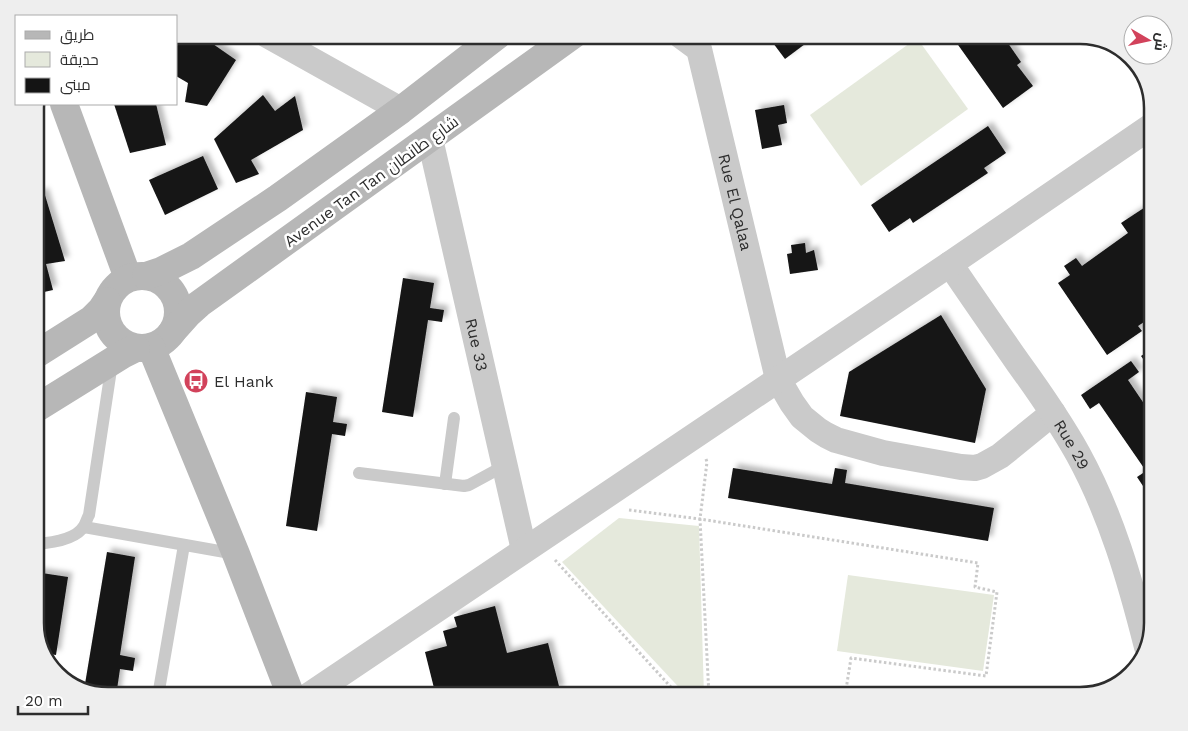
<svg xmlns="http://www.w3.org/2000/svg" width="1188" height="731" font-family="'Work Sans',Cairo,sans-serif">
<defs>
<filter id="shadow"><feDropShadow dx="4.5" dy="-4.5" stdDeviation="2.5" flood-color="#0004"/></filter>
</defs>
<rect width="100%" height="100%" fill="#fff"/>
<g fill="#e5e9dc">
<polygon points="917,38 968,109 861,186 810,115"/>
<polygon points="619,518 699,526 704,696 687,696 562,562"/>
<polygon points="848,575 994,595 983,671 837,651"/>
</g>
<g fill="#141414" filter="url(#shadow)">
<polygon points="184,35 200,35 236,60 207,106 185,102 188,83 176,76 176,47"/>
<polygon points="396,35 421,35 415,44"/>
<polygon points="767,35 817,35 785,59"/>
<polygon points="951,35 993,35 997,41 1003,36 1021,62 1017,65 1033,86 1003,108"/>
<polygon points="263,95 275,111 295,96 303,130 251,160 259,174 236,183 214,139"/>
<polygon points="114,104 156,104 166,145 130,153"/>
<polygon points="784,105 787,123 778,125 782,145 762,149 755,110"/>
<polygon points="988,126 1006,153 984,168 988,173 913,223 910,218 889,232 871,205"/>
<polygon points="203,156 218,189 165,215 149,180"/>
<polygon points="44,192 65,261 46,264 53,290 35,294 35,196"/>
<polygon points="1153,202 1153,316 1138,326 1142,331 1107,355 1058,283 1070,275 1064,266 1076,258 1082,266 1128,233 1121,223"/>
<polygon points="805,243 806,253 814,250 818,270 790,274 787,254 792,253 791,245"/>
<polygon points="403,278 434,283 430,308 444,310 442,322 428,320 413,417 382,412"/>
<polygon points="941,315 986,389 975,443 840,416 849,372"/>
<polygon points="1153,348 1153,364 1149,367 1141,356"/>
<polygon points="1131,361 1139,372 1128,380 1153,417 1153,501 1137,477 1146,471 1099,403 1090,409 1081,395"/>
<polygon points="306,392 337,397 333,422 347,424 345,436 332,434 317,531 286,526"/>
<polygon points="733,468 832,484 835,468 847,470 845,483 994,508 988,541 728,498"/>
<polygon points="107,552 135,557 120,655 135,658 133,671 120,669 116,696 108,696 84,690"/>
<polygon points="35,572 68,577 56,655 43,653 35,627"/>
<polygon points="495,606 507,653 548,643 560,690 536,696 436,696 425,652 447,646 443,631 457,627 454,617"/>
</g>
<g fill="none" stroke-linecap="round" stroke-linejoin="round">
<g stroke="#cacaca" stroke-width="3" stroke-dasharray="2.5 2.5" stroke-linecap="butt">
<polyline points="706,459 707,462 700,519 709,696"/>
<polyline points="629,510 700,519 978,563 975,587 997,592 986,676 851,658 845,696"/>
<polyline points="555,560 679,696"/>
</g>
<g stroke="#cacaca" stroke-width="12">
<polyline points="359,473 464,486 469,485 504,466"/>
<polyline points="445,484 454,418"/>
<polyline points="84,527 236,554"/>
<path d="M35 544C50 543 76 540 84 526 86 523 87 518 89 515L112 363"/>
<polyline points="158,696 184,545"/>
</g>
<g stroke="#cacaca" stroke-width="26">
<polyline points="267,35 401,110"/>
<path id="s1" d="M680 35 699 49 778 379 792 403 802 417 818 430 826 435 836 440 883 453 961 467 975 468 982 466 1000 456 1053 413"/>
<path id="s2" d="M430 139 524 550"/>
<path id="s3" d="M950 264C973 298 996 331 1019 364 1040 393 1060 422 1078 454 1111 514 1130 580 1147 647"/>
<polyline points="308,696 950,264 1153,125"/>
</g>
<g stroke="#b7b7b7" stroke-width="28">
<polyline points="64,104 128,278"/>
<circle cx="142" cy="312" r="36"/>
<polyline points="146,276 161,271 191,256 278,198 401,110 498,35"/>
<polyline points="172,332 189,313 199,304 573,35"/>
<polyline points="151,347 236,554 291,696"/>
<polyline points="35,355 92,319 101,310 107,301"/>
<polyline points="35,409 122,355 136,348"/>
</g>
</g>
<defs>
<symbol id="bus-disc" viewBox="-11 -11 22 22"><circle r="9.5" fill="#d2425b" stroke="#fff"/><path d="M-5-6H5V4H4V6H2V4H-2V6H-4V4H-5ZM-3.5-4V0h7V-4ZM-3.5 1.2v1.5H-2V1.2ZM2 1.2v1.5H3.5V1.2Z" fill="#fff"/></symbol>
</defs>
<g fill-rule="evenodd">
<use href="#bus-disc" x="182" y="367" width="28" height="28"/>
</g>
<g text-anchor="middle" stroke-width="5" stroke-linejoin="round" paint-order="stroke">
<g font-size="16" fill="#2d2d2d" stroke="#fff">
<text transform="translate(371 181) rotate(-36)" y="6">Avenue Tan Tan شارع طانطان</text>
<text dy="6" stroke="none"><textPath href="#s1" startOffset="181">Rue El Qalaa</textPath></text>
<text dy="6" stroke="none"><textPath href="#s2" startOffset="211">Rue 33</textPath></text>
<text dy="6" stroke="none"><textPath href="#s3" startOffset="218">Rue 29</textPath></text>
</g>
<g font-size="16" fill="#2d2d2d" stroke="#fff" text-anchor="start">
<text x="214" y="387">El Hank</text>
</g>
</g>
<path d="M0 0H1188V731H0ZM108 44H1080A64 64 0 0 1 1144 108V623A64 64 0 0 1 1080 687H108A64 64 0 0 1 44 623V108A64 64 0 0 1 108 44Z" fill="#eee" fill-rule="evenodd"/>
<path fill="none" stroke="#2d2d2d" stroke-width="2.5" d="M108 44H1080A64 64 0 0 1 1144 108V623A64 64 0 0 1 1080 687H108A64 64 0 0 1 44 623V108A64 64 0 0 1 108 44Z"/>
<rect x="15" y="15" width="162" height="90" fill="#ffffff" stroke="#ababab"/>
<rect x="25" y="31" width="25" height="8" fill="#b7b7b7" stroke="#ababab"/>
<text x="60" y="40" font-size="15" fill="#2d2d2d">طريق</text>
<rect x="25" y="52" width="25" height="15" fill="#e5e9dc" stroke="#ababab"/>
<text x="60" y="65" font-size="15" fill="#2d2d2d">حديقة</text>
<rect x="25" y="78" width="25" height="15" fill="#141414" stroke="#ababab"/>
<text x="60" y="90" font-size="15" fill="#2d2d2d">مبنى</text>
<g transform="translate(1148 40) rotate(99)"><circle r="24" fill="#ffffff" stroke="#ababab"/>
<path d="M0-4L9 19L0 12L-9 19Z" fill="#d2425b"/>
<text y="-8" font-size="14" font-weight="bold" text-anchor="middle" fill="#2d2d2d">ش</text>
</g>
<path d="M18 706v8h70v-8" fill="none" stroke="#2d2d2d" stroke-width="2.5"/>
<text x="25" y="706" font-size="15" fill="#2d2d2d" stroke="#ffffff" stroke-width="4" paint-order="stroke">20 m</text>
</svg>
